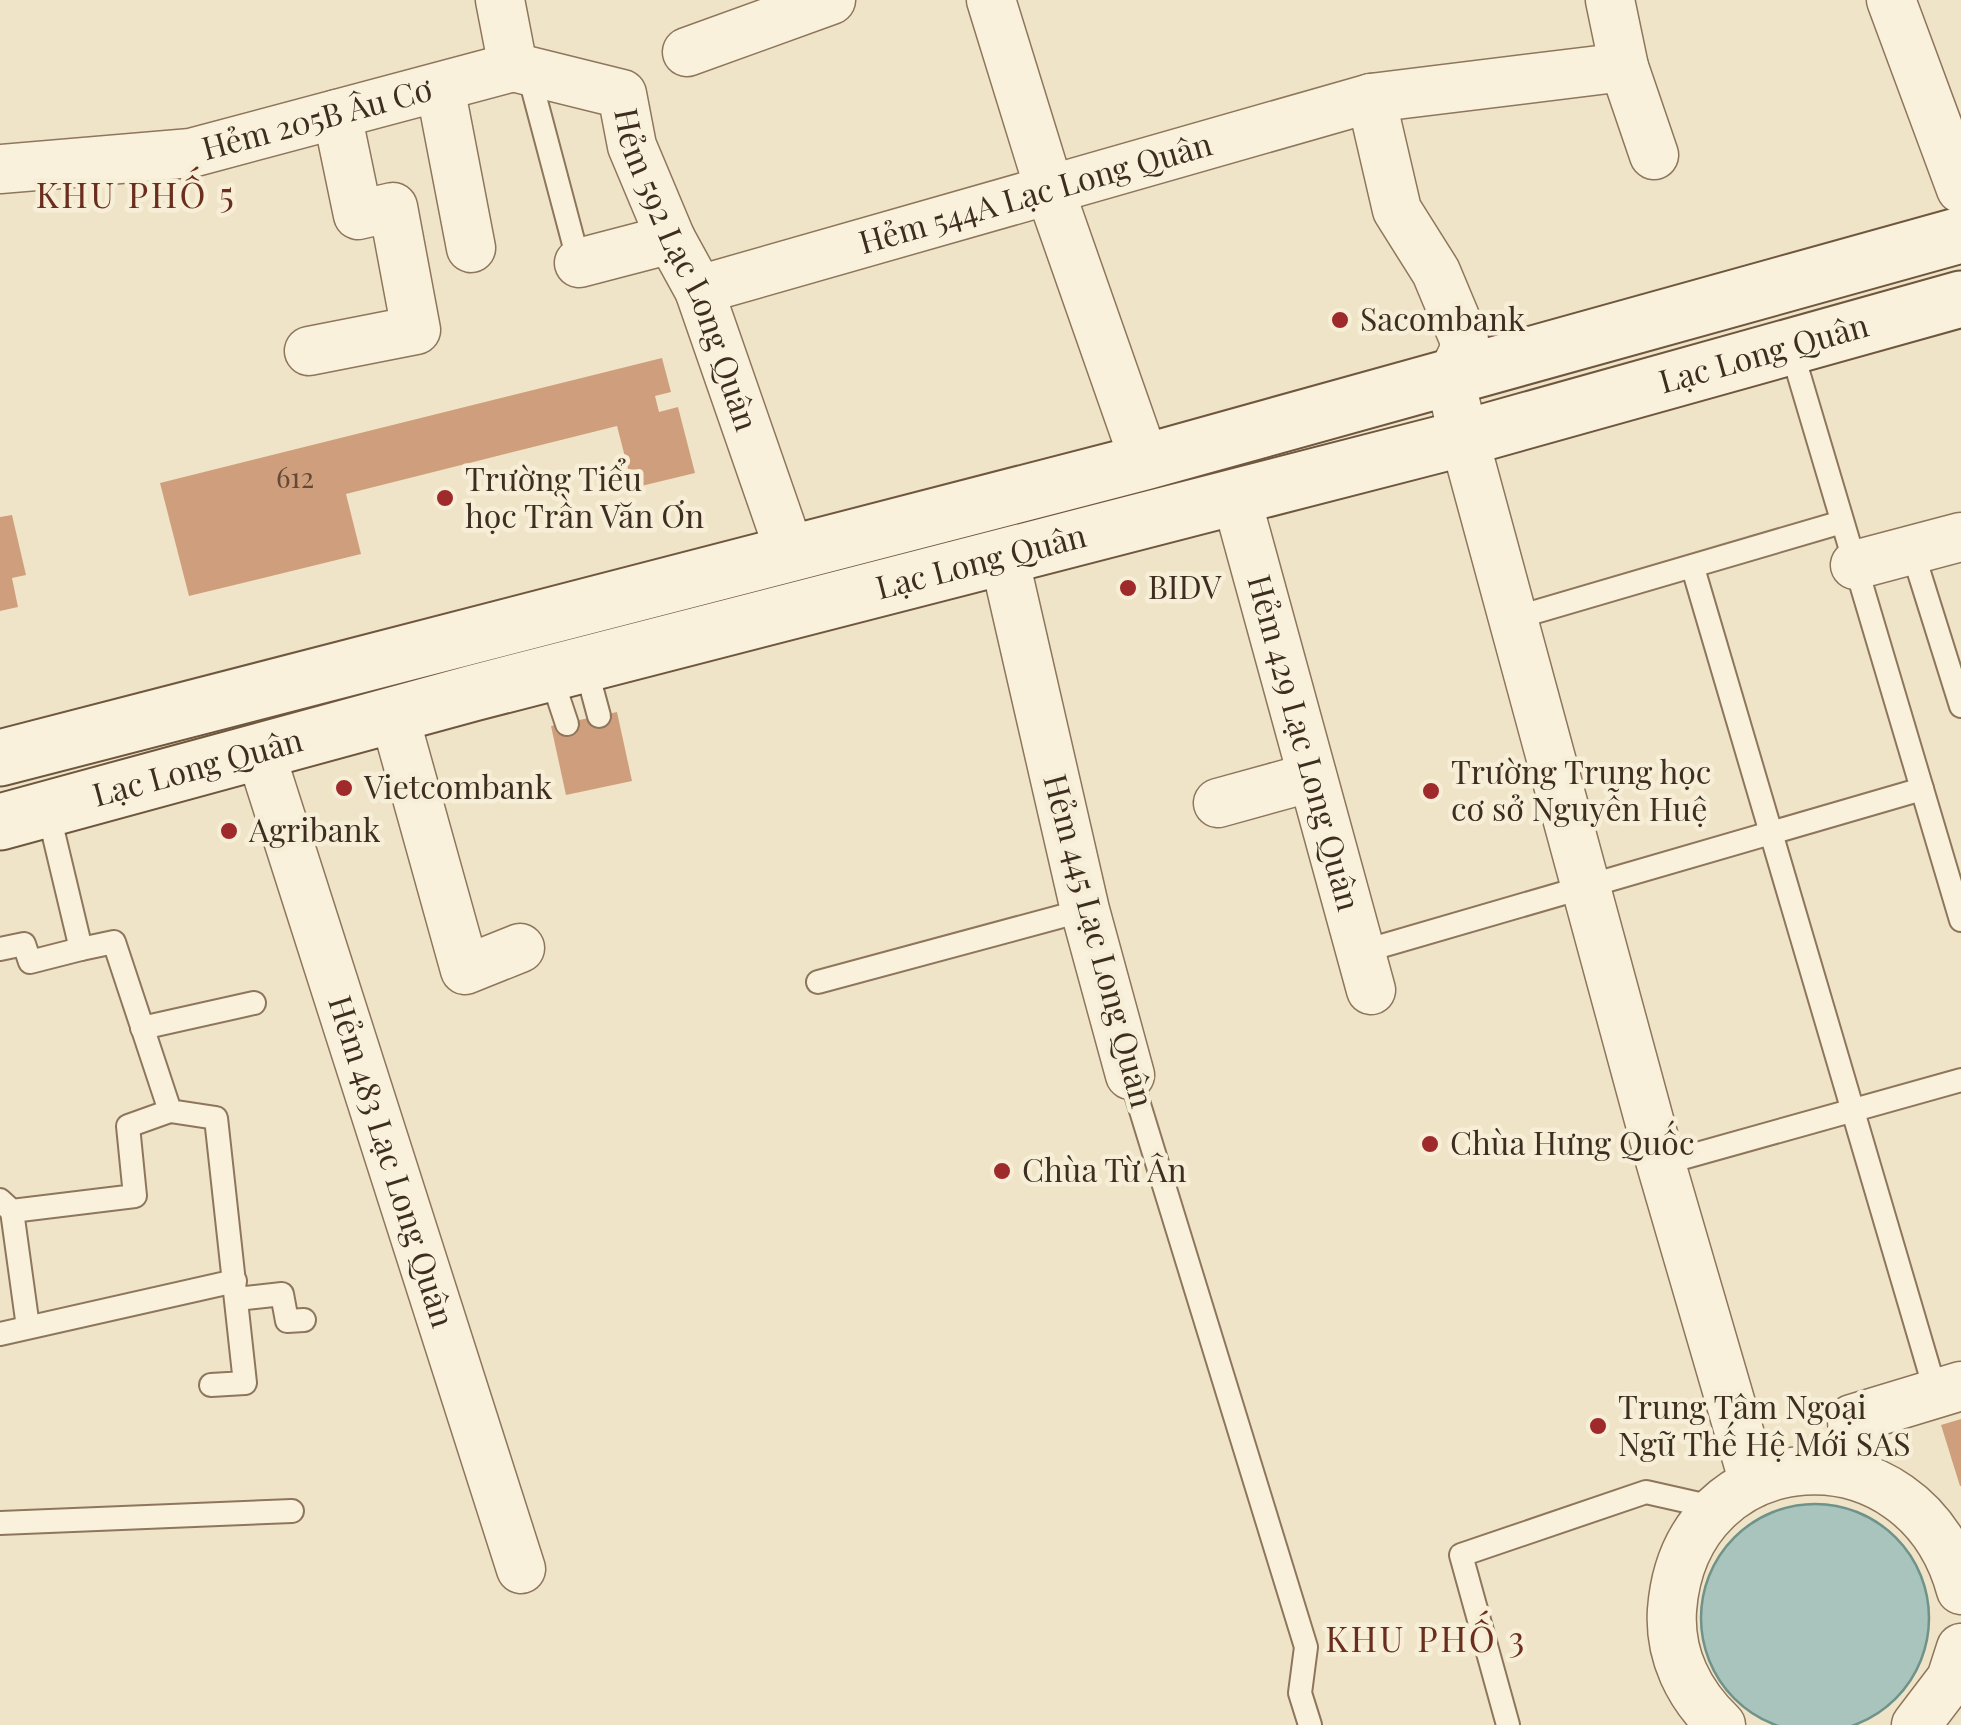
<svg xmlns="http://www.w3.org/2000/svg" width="1961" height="1725" font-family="'Playfair Display',serif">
<rect width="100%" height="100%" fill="#f0e4c8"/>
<circle fill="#a9c4bc" stroke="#6f938a" stroke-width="2.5" cx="1815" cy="1618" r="114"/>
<g fill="#cf9f7d">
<polygon points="662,358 671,392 655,396 659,412 678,407 695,473 633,488 617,426 346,494 361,554 189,596 160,483"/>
<polygon points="12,515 26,575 12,578 18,607 0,611 0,517"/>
<polygon points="617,712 632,781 566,795 551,726"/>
<polygon points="1961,1419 1961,1486 1960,1486 1941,1425"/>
</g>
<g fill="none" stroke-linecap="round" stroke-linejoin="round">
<defs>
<g id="lane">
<polyline points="528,71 579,263"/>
<polyline points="1790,345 1961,920"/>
<polyline points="1912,550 1961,706"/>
<polyline points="1693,568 1936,1393"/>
<polyline points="1511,619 1842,522"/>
<polyline points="585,664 599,716"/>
<polyline points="550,673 567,724"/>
<polyline points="48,811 81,949 114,942 170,1111 216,1118 245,1383 211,1385"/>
<polyline points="0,949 24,944 30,962 81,949"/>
<polyline points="1361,952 1922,789"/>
<polyline points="818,982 1085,910"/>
<polyline points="142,1028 254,1003"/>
<polyline points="1130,1075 1306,1647 1300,1693 1310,1725"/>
<polyline points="1661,1164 1961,1080"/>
<polyline points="0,1200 12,1211 135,1196 128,1126 170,1111"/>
<polyline points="12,1211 28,1327"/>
<polyline points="237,1299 282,1294 287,1321 304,1320"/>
<polyline points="0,1334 235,1281"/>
<polyline points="0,1523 292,1511"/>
<polyline points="1508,1725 1461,1555 1646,1492 1717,1508"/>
</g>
<g id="street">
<path id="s1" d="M500 0 513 67 622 94 632 146 671 239 699 290 791 555"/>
<polyline points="991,0 1050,191 1145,462"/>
<polyline points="1610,0 1624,67 1654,155"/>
<polyline points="1891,0 1961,189"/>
<polyline points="687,52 831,0"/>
<polyline points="440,87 471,248"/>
<polyline points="1371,98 1397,210 1436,272 1464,339 1464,351 1450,380 1464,438 1661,1164 1754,1483"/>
<path id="s2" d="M0 169 191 153 513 67"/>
<polyline points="579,263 671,239"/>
<path id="s3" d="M699 290 1371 98 1624 67"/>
<polyline points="309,351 416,330 393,207 358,215 337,114"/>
<path id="s4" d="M1236 497 1371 990"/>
<polyline points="1004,557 1085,910 1130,1075"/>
<polyline points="1855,565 1961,537"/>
<polyline points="394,715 465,970 520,948"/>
<path id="s5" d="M260 752 521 1569"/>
<polyline points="1218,803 1312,777"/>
<polyline points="1855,1475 1852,1419 1961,1386"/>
<path d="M1721 1725C1689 1695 1669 1655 1672 1610 1685 1435 1915 1420 1961 1590"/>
<polyline points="1916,1725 1951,1679 1961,1648"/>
</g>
<g id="secondary">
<polyline points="0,758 1145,462 1961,235"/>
<path id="s6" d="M0 822 473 693 1464 438 1961 299"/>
</g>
</defs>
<use href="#lane" stroke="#8d765c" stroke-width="26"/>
<use href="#street" stroke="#8d765c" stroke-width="51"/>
<use href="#secondary" stroke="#6f573f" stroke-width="59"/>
<use href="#lane" stroke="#faf1dc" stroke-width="22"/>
<use href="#street" stroke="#faf1dc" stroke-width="48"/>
<use href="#secondary" stroke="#faf1dc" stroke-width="55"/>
</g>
<g fill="#9e2a2b" stroke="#f7eed8" stroke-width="4">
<circle cx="1340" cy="320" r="10"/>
<circle cx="445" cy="498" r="10"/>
<circle cx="1128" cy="588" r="10"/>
<circle cx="344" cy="788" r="10"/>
<circle cx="1431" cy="791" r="10"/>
<circle cx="229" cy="831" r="10"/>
<circle cx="1430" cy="1144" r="10"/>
<circle cx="1002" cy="1171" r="10"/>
<circle cx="1598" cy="1426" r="10"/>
</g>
<g text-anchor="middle" stroke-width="9" stroke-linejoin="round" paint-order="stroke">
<g font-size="28" fill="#624a37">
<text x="295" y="488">612</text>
</g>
<g font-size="32" fill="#3d2e20" stroke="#f7eed8">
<text dy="11" stroke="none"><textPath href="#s2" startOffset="322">Hẻm 205B Âu Cơ</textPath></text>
<text dy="11" stroke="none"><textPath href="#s3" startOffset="350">Hẻm 544A Lạc Long Quân</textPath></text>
<text dy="11" stroke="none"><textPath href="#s1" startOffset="368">Hẻm 592 Lạc Long Quân</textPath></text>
<text dy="11" stroke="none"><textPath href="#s6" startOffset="1825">Lạc Long Quân</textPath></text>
<text dy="11" stroke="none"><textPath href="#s6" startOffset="1015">Lạc Long Quân</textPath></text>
<text dy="11" stroke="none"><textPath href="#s4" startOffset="255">Hẻm 429 Lạc Long Quân</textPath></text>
<text dy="11" stroke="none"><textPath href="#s6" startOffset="205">Lạc Long Quân</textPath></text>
<text transform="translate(1098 941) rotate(75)" y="11">Hẻm 445 Lạc Long Quân</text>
<text dy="11" stroke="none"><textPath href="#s5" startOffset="430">Hẻm 483 Lạc Long Quân</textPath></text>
</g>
<g font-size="32" fill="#3d2e20" stroke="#f7eed8" text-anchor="start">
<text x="1360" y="331">Sacombank</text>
<text x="465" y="491">Trường Tiểu<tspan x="465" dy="37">học Trần Văn Ơn</tspan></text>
<text x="1148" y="599">BIDV</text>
<text x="1451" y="784">Trường Trung học<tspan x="1451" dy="37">cơ sở Nguyễn Huệ</tspan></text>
<text x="364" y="799">Vietcombank</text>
<text x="249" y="842">Agribank</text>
<text x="1450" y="1155">Chùa Hưng Quốc</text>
<text x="1022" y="1182">Chùa Từ Ân</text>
<text x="1618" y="1419">Trung Tâm Ngoại<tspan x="1618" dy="37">Ngữ Thế Hệ Mới SAS</tspan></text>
</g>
<g font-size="35" letter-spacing="2.5" fill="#6b2e1e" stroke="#f7eed8">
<text x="136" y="208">KHU PHỐ 5</text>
<text x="1426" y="1652">KHU PHỐ 3</text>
</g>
</g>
</svg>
